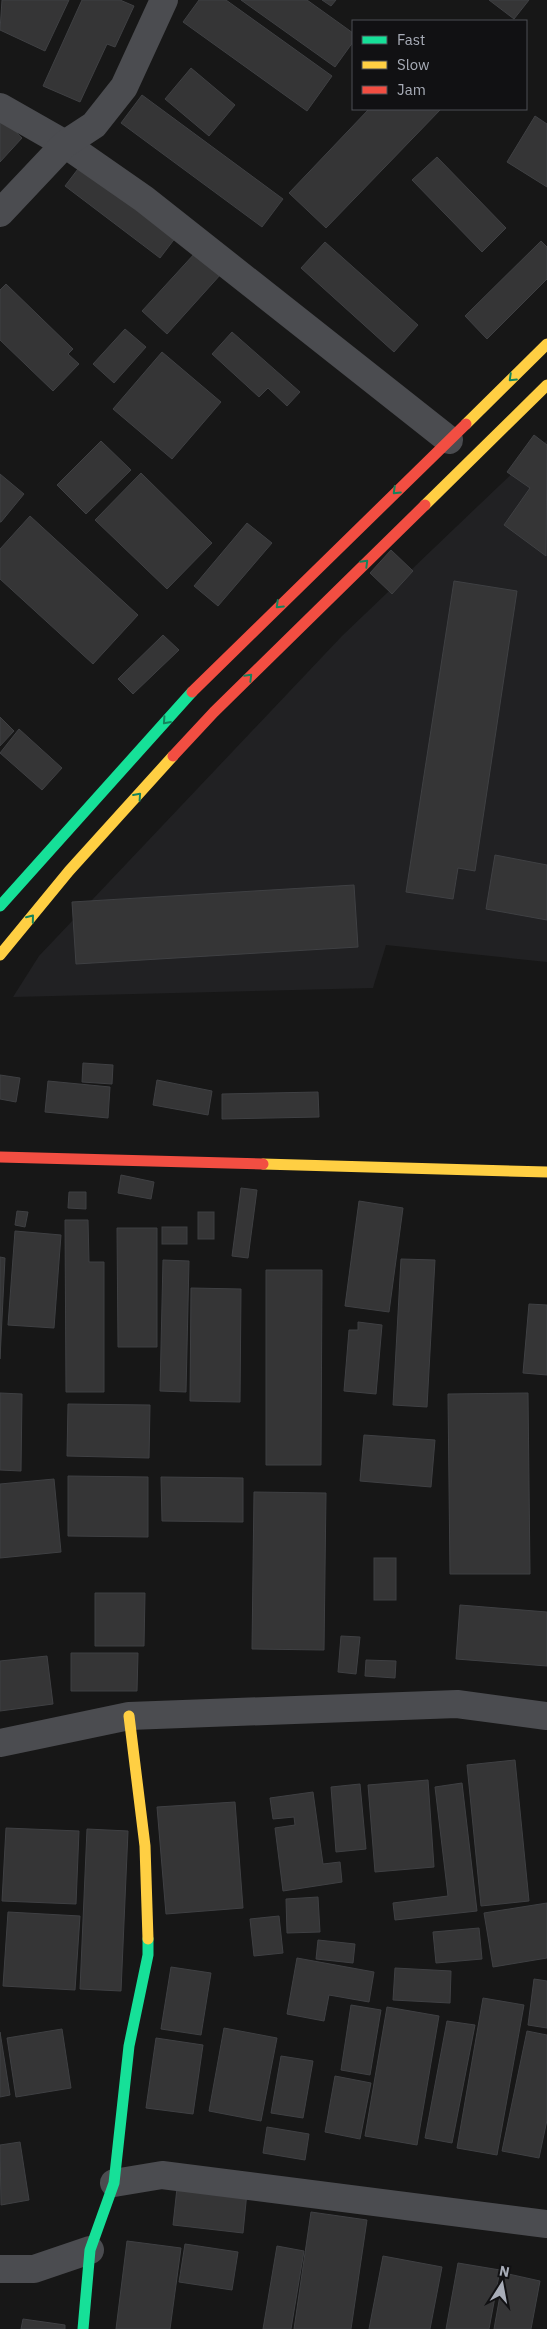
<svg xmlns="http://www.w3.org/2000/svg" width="547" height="2329" font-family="'IBM Plex Sans',sans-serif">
<rect width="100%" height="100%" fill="#171717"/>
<polygon fill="#212123" points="547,440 547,962 386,945 373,988 13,997 39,956 342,636"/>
<g fill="#353536" stroke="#3f4043">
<polygon points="2,0 69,0 45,51 0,30"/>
<polygon points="82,0 120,0 134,6 115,47 107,44 80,102 43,86"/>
<polygon points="199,0 226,0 332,76 307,111 183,22"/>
<polygon points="241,0 307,0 353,33 353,42 335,67"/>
<polygon points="322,0 336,0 331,6"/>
<polygon points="489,0 529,0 514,19"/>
<polygon points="191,68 235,105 209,136 165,99"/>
<polygon points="142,95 283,199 262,227 121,123"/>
<polygon points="369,109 441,109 326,228 289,193"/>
<polygon points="535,116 547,124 547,187 507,162"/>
<polygon points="0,117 22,138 0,162"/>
<polygon points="437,157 506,228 482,252 412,180"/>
<polygon points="81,165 176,237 160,258 65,186"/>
<polygon points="541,241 547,247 547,279 487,339 465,316"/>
<polygon points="325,242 418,325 394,352 301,268"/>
<polygon points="196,252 221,274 167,334 142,311"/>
<polygon points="6,284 73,349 68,354 79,364 53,391 0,340 0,290"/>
<polygon points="125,329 146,347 114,383 93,364"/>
<polygon points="232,332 300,392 287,406 268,388 259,397 212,354"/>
<polygon points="162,352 221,402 172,459 113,409"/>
<polygon points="534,435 547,445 546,556 504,525 530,488 507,472"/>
<polygon points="101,441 131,470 86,514 57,485"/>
<polygon points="141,473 212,543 167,589 95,520"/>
<polygon points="0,474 24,494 1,522 0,522"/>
<polygon points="30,516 138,615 93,664 0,579 0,549"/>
<polygon points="247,523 272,543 218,606 194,586"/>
<polygon points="391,550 413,571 392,594 370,573"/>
<polygon points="454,581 517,591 475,871 458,868 453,899 406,892"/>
<polygon points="163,635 179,650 133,694 118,679"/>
<polygon points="0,717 14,731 0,746"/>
<polygon points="19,729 62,768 42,790 0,753"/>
<polygon points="495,855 547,865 547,920 486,909"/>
<polygon points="354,885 358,947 76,964 72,902"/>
<polygon points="83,1063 113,1065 112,1084 82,1082"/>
<polygon points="0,1075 20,1078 16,1102 0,1099"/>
<polygon points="157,1080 212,1091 208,1115 153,1105"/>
<polygon points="48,1081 110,1087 108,1118 45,1112"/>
<polygon points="318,1092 319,1117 222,1119 222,1094"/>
<polygon points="121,1175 154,1182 151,1199 118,1193"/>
<polygon points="241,1188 257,1190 248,1258 232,1256"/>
<polygon points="69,1192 86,1192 86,1209 68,1208"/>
<polygon points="359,1201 403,1208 389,1312 345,1306"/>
<polygon points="17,1211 28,1212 25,1227 15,1225"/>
<rect x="198" y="1212" width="16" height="27"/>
<polygon points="65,1220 88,1220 89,1262 104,1262 104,1392 66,1392"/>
<rect x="162" y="1227" width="25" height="17"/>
<polygon points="117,1228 157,1228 157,1347 118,1347"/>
<polygon points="15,1231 61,1235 54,1328 8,1325"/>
<polygon points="0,1257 5,1258 0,1359"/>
<polygon points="401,1259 435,1260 427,1407 393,1405"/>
<polygon points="163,1260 189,1261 186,1392 160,1391"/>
<polygon points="266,1270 322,1270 321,1465 266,1465"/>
<polygon points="191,1288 241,1289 240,1402 190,1401"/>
<polygon points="529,1304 547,1305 547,1375 523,1373"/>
<polygon points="358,1322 382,1325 376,1394 344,1391 349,1330 358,1330"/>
<polygon points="0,1393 22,1394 21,1471 0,1470"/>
<polygon points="528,1393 530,1574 450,1574 448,1394"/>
<polygon points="68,1404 150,1405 149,1458 67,1456"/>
<polygon points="364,1435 435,1440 431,1487 360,1481"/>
<polygon points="68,1476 148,1477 148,1537 68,1536"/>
<polygon points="161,1477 243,1478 243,1522 162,1521"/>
<polygon points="54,1479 61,1552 0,1558 0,1484"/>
<polygon points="254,1492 326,1493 324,1650 252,1649"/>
<rect x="374" y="1558" width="22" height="42"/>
<polygon points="95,1593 145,1593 144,1646 95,1646"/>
<polygon points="460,1605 547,1612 547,1666 456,1659"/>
<polygon points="341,1636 360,1637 356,1674 338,1672"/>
<polygon points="71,1653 138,1653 137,1691 71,1691"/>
<polygon points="47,1656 53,1704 0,1711 0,1661"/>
<polygon points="366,1660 396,1661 395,1678 365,1676"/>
<polygon points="515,1760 529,1901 481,1906 467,1765"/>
<polygon points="428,1780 434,1867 375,1872 368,1785"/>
<polygon points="462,1783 477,1911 395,1920 393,1903 448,1896 435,1787"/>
<polygon points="360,1784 366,1849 336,1852 331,1787"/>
<polygon points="313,1792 323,1864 340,1862 342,1882 283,1891 275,1828 295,1825 294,1817 273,1819 270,1798"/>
<polygon points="235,1802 243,1908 166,1914 157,1807"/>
<polygon points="6,1828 79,1831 76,1904 2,1901"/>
<polygon points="87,1829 128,1831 121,1991 80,1989"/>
<polygon points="318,1897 320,1932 287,1933 286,1899"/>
<polygon points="547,1903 547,1958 493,1967 484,1913"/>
<polygon points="8,1912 80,1916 75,1990 3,1986"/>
<polygon points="279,1916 283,1953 254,1956 250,1919"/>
<polygon points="479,1928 482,1959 436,1963 433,1932"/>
<polygon points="318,1940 355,1944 353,1963 316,1959"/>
<polygon points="297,1958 374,1972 369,2002 329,1995 324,2021 287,2014"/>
<polygon points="171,1967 211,1973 201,2035 161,2029"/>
<polygon points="395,1968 451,1971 450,2003 393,2000"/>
<polygon points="534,1979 547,1981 547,2028 528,2025"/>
<polygon points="483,1998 524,2005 497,2155 457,2148"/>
<polygon points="351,2005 381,2010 370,2075 341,2070"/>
<polygon points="387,2007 439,2016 417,2145 365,2136"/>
<polygon points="447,2021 475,2025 452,2143 425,2138"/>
<polygon points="224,2028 277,2038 261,2121 209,2111"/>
<polygon points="62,2029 71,2088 16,2097 7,2038"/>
<polygon points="527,2031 547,2035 547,2120 539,2158 502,2151"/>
<polygon points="0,2032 10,2095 0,2097"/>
<polygon points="156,2038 203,2045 193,2114 146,2108"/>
<polygon points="281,2056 313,2061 303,2118 271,2113"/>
<polygon points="335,2076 371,2083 360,2139 325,2132"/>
<polygon points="267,2127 309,2134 305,2160 263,2153"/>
<polygon points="20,2142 29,2200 1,2205 0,2145"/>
<polygon points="177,2188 247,2192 243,2233 173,2225"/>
<polygon points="311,2212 367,2220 351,2329 294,2329"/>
<polygon points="127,2241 181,2248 170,2329 116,2329"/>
<polygon points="185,2244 238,2252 232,2290 179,2282"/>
<polygon points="277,2246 304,2251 291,2329 263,2329"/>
<polygon points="383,2256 442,2267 430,2329 369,2329"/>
<polygon points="458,2263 500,2270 489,2329 446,2329"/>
<polygon points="504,2273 540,2281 531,2329 494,2329"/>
<polygon points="23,2319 65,2325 65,2329 21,2329"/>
</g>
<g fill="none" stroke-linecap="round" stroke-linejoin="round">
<g stroke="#4b4c50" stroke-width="28">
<polyline points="0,107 65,144 144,199 449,440"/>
<polyline points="0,213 65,144 94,125 124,87 164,0"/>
<polyline points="0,1743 129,1716 457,1704 547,1716"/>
<polyline points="114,2183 162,2175 547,2224"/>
<polyline points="0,2269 34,2269 90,2250"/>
</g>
<g stroke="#16e098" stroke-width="11">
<polyline points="0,906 192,692"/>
<polyline points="83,2329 90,2250 114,2183 129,2046 148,1955 148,1939"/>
</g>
<g stroke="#ffcf43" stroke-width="11">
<polyline points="466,424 547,344"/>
<polyline points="425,505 547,385"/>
<polyline points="0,955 69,871 173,756"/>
<polyline points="263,1164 547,1172"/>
<polyline points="129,1716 145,1846 148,1939"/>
</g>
<g stroke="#f24e42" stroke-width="11">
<polyline points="192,692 466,424"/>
<polyline points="173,756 214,712 425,505"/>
<polyline points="0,1157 263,1164"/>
</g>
</g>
<defs><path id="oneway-chevron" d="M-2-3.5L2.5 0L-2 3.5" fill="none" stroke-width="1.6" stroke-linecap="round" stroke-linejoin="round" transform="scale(1.25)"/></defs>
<g stroke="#14835c">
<use href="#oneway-chevron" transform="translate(512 378) rotate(136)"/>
<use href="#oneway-chevron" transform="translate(396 491) rotate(136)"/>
<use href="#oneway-chevron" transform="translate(365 563) rotate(-45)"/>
<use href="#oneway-chevron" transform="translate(279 605) rotate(136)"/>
<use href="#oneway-chevron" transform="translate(249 677) rotate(-45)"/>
<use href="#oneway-chevron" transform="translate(166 721) rotate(132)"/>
<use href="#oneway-chevron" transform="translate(138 796) rotate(-48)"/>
<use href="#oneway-chevron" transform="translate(31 918) rotate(-51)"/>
</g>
<rect x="352" y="20" width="175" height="90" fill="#111113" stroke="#4d4f55"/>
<rect x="362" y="36" width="25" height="8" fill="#16e098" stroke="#4d4f55"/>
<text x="397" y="45" font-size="15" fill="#a8adb8">Fast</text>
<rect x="362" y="61" width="25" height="8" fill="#ffcf43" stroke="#4d4f55"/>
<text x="397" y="70" font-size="15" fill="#a8adb8">Slow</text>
<rect x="362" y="86" width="25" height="8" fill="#f24e42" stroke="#4d4f55"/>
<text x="397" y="95" font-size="15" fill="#a8adb8">Jam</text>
<g transform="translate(502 2284) rotate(11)" stroke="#111113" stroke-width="4" paint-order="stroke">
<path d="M0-4L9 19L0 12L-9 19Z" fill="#a8adb8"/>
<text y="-8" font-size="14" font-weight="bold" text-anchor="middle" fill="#a8adb8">N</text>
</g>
</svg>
